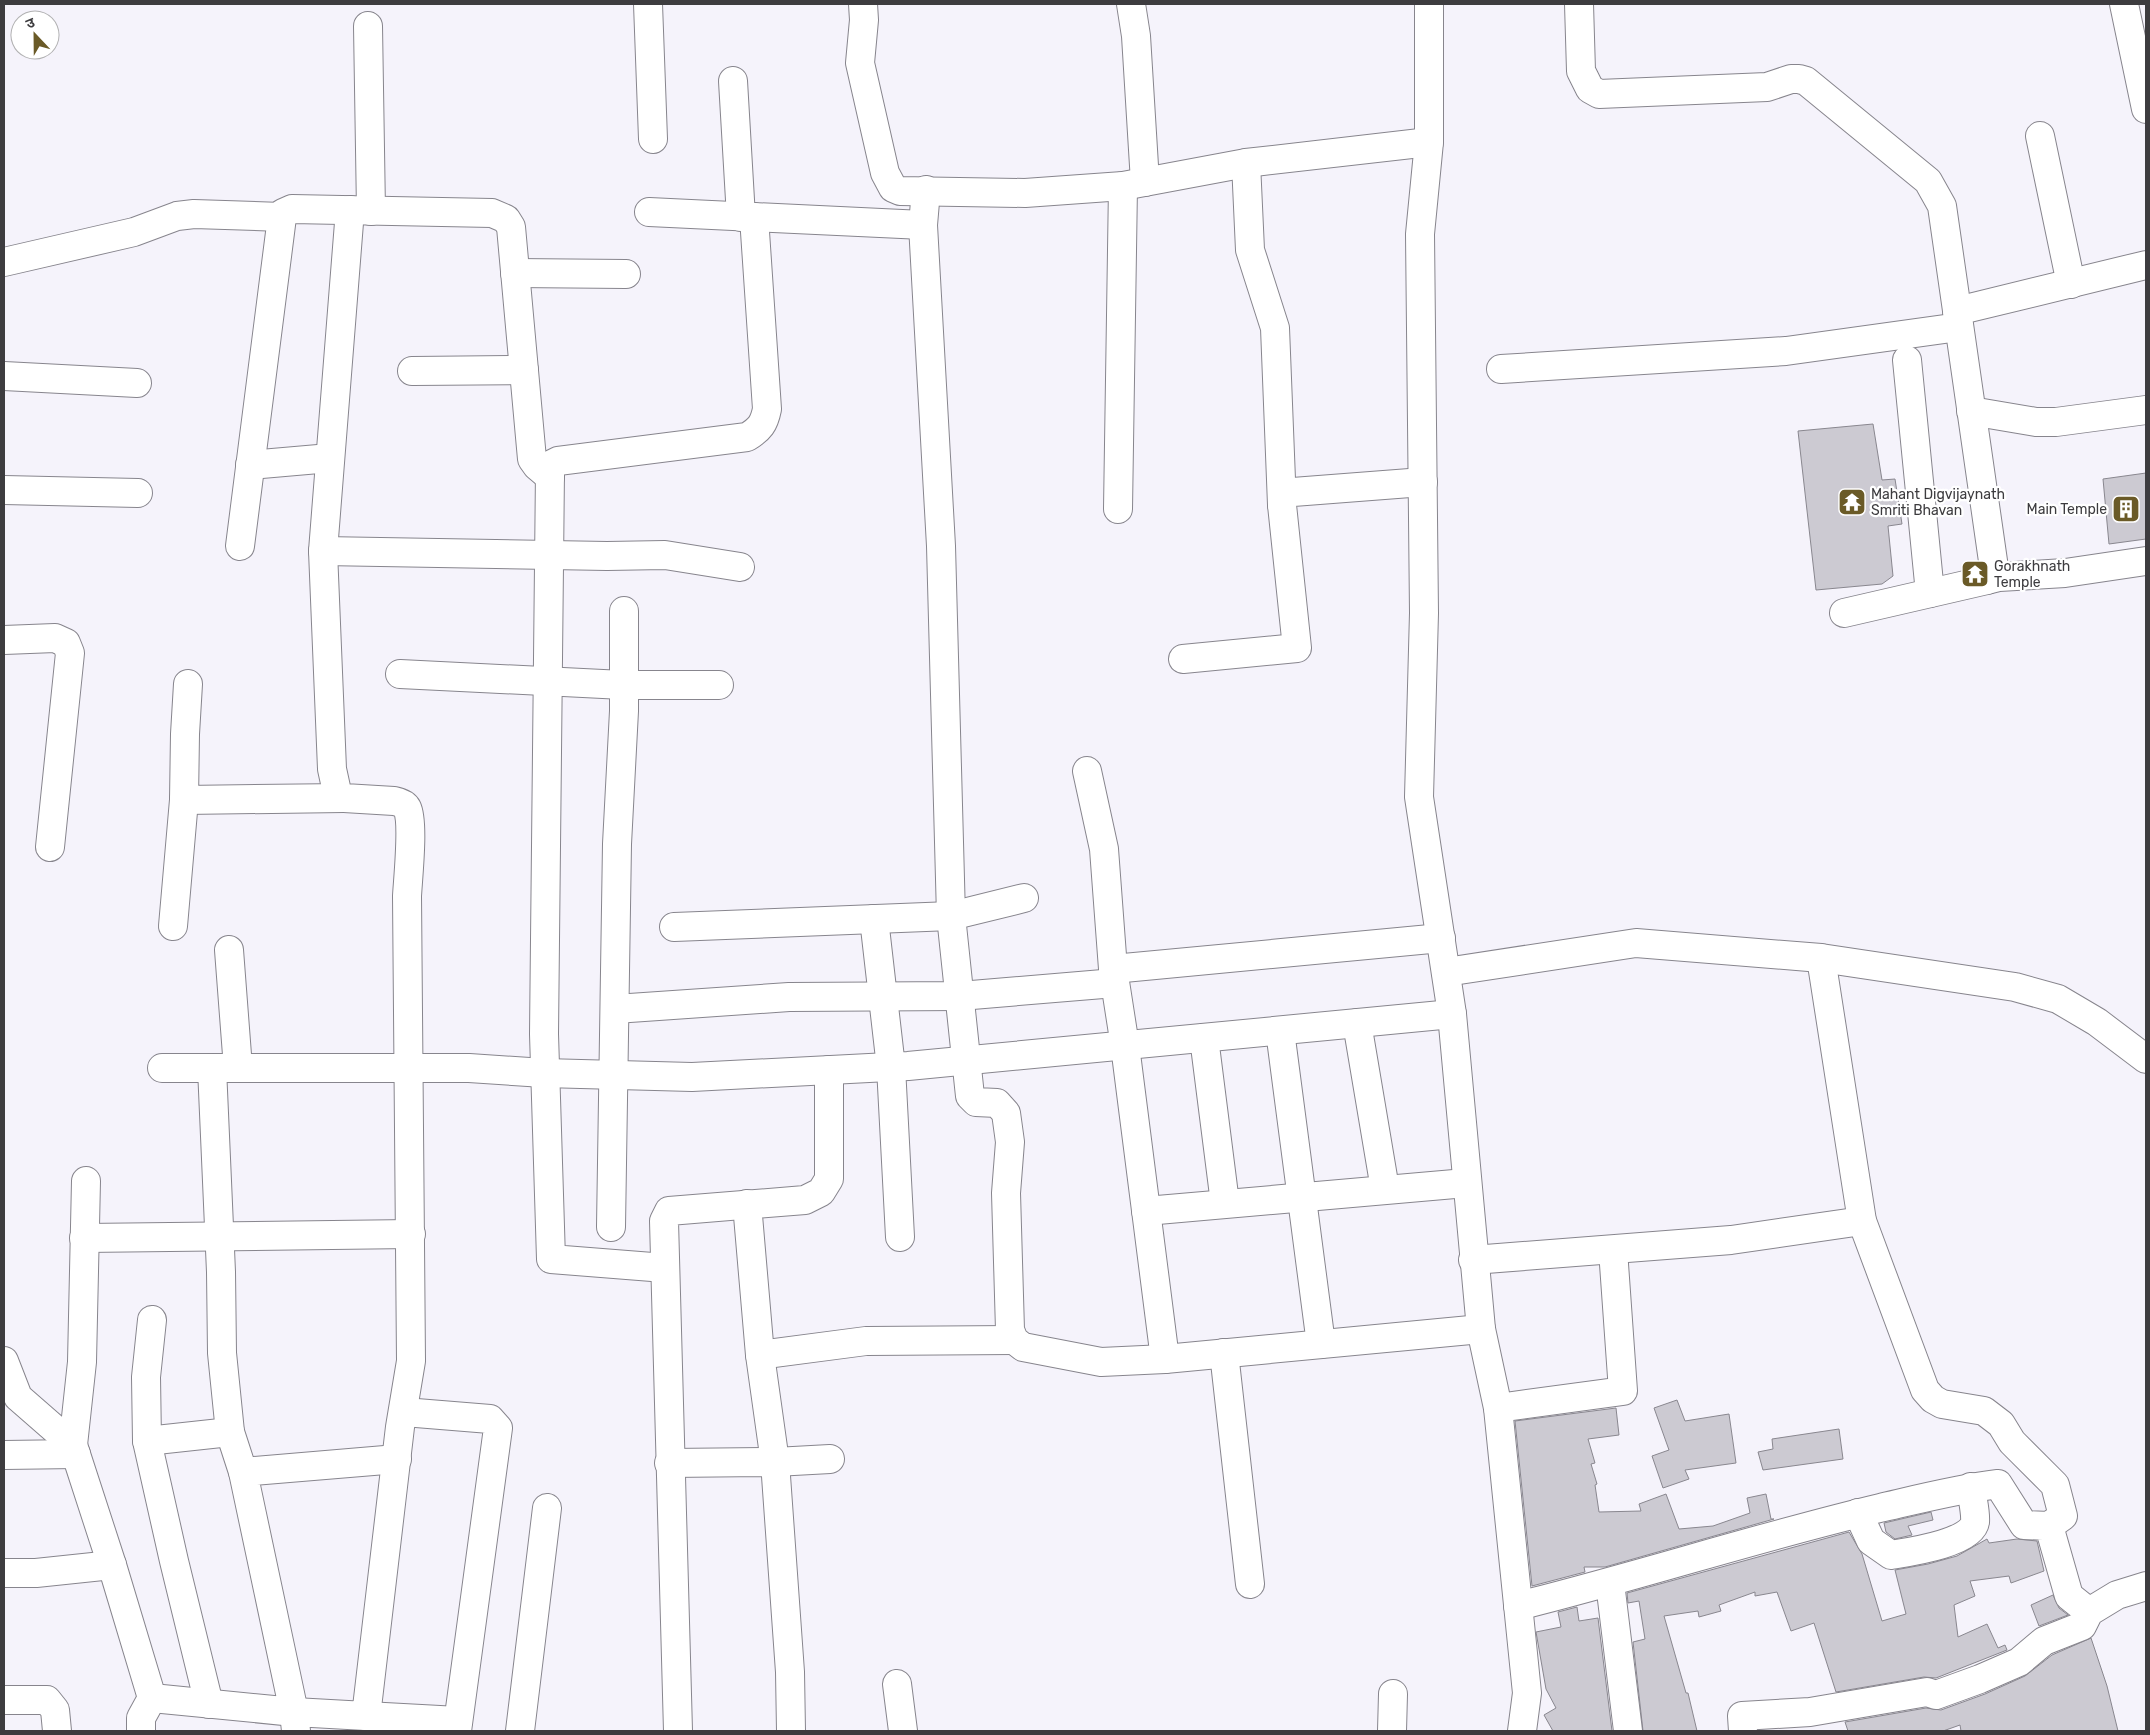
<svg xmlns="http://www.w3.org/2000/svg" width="2150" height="1735" font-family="Rubik,'Noto Sans Devanagari',sans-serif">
<rect width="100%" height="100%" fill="#f5f3fb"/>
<g fill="#cccad2" stroke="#89878f">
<polygon points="1873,424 1882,480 1895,479 1902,524 1888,526 1893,576 1882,584 1816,590 1798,431"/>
<polygon points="2146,473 2146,539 2109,544 2103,479"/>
<polygon points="1677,1400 1685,1421 1729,1414 1736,1463 1685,1470 1689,1479 1663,1488 1652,1456 1669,1450 1654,1408"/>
<polygon points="1616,1408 1619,1435 1588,1439 1595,1463 1591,1464 1597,1484 1595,1485 1599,1512 1641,1511 1639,1504 1666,1494 1679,1529 1713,1526 1750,1513 1747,1498 1766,1494 1771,1519 1774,1519 1605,1567 1584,1567 1585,1572 1532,1586 1515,1421"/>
<polygon points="1839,1429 1843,1459 1763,1470 1758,1452 1773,1449 1772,1439"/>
<polygon points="1931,1512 1933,1520 1908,1526 1912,1535 1895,1539 1886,1532 1884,1523"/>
<polygon points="1849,1532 1862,1554 1882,1621 1906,1614 1895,1570 1928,1564 1957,1556 1987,1539 1989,1543 2017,1539 2037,1541 2044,1571 2011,1583 2009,1576 1970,1581 1975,1596 1954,1605 1958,1637 1987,1624 1998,1648 2005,1645 2007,1650 1936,1678 1924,1677 1836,1692 1814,1623 1791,1631 1777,1592 1755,1596 1755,1592 1719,1605 1721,1611 1699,1617 1698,1611 1664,1616 1686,1693 1688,1693 1697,1731 1643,1731 1633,1642 1645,1639 1639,1601 1628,1603 1627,1593"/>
<polygon points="2053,1595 2059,1608 2068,1615 2039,1626 2031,1605"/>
<polygon points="1577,1607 1579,1621 1598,1618 1612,1731 1553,1731 1544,1715 1556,1708 1546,1689 1536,1632 1561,1627 1558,1612"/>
<polygon points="2091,1638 2107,1686 2118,1731 1961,1731 1960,1725 1943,1731 1848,1731 1845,1722 1926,1708 1941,1710 1985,1694 2025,1676 2052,1655"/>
</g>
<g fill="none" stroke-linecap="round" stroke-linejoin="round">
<defs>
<g id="minor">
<polyline points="648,4 653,139"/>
<polyline points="863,4 864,20 860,63 885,173 893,188 900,191 1025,193 1123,186 1246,163 1429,142"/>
<polyline points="1131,4 1136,36 1145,182"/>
<polyline points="1429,4 1429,142 1420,234 1424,613 1419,797 1452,1014 1481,1329 1498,1408 1527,1693 1522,1731"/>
<polyline points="1579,4 1581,71 1590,89 1599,94 1767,87 1791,79 1799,79 1806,81 1928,181 1942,206 1994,568 1993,575 1987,580 1844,613"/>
<polyline points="2124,4 2146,109"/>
<polyline points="368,26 371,211"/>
<polyline points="733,81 741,217"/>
<polyline points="2040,136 2071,284"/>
<polyline points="1246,163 1250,250 1275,328 1282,505"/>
<polyline points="926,190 923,225 941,546 951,916 970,1096 976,1102 997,1103 1006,1113 1010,1142 1006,1193 1010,1330 1014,1340 1023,1347 1101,1362 1165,1359 1481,1329"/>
<polyline points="649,212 923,225"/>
<polyline points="4,262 134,232 177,216 194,214 282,217"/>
<polyline points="515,273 626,274"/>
<polyline points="1957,311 2146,265"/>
<polyline points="1907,360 1930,593"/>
<polyline points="1501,369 1786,351 1959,327"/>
<polyline points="412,371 524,370"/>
<polyline points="4,376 137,383"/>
<polyline points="1971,411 2036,422 2056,422 2146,410"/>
<polyline points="250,465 330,458"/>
<polyline points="4,490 138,493"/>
<polyline points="1118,509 1123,186"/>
<polyline points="240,546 282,217 283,213 292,209 492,213 506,219 511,227 532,459 537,466 550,477"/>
<polyline points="323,551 607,556 665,555 740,567"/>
<polyline points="1987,580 1999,577 2065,573 2146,561"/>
<polyline points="4,640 55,638 66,643 70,653 50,847"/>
<path d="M1183 659 1297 648 1282 505C1283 497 1286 495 1293 492L1423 482"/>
<polyline points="400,674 623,685 719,685"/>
<polyline points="188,684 185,734 184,800 344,798"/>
<polyline points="1087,771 1104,849 1113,969 1125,1046 1165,1359"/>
<polyline points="874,919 891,1067 900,1237"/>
<polyline points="173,926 184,800"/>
<polyline points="674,927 951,916 1024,898"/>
<polyline points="229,950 238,1068"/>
<polyline points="1821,958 1862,1221 1925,1390 1933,1399 1942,1404 1984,1411 2001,1424 2012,1442 2055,1485 2063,1516 2049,1526"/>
<polyline points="1113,969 1441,938"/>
<polyline points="1446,972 1636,943 1821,958 2015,987 2058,999 2097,1022 2146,1059"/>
<polyline points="615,1009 789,997 960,996 1115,983"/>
<polyline points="1357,1023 1385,1189"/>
<polyline points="1280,1031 1321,1344"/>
<polyline points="1204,1038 1225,1203"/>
<polyline points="162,1068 469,1068 544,1073 692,1077 908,1066 1452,1014"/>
<polyline points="212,1068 221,1272 222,1353 230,1432 243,1472"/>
<polyline points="747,1204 760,1355 775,1462 830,1459"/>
<polyline points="1146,1211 1466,1183"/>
<polyline points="611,1227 617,844 624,711 624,611"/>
<polyline points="84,1238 411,1234"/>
<polyline points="1473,1260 1731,1240 1862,1221"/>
<path d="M665 1268 551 1259 544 1034 550 471 552 464 558 461 747 437C760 429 764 424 767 409L754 217"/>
<polyline points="152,1320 146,1377 147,1441 174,1561 209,1704"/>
<polyline points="1224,1353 1250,1584"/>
<polyline points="760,1355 866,1341 1014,1340"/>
<polyline points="4,1361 18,1397 73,1445 112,1565 152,1698 294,1712 243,1472 397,1459"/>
<polyline points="1498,1408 1623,1391 1613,1250"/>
<polyline points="404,1412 490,1419 498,1428 457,1731"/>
<polyline points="147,1441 230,1432"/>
<polyline points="73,1445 82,1362 86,1181"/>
<polyline points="4,1455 76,1454"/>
<polyline points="669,1463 775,1462 790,1672 791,1731"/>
<path d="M1858 1513 1871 1541 1891 1555C1909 1552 1972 1543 1975 1522 1976 1512 1972 1498 1971 1487"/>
<polyline points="4,1573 36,1573 112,1565"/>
<polyline points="1610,1583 1628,1731"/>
<path d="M1518 1606C1639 1576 1758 1537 1880 1508 1919 1499 1958 1489 1998 1484L2024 1525 2049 1526 2069 1596 2089 1612"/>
<polyline points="897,1684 903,1731"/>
<polyline points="4,1700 47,1700 55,1710 57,1731"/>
<polyline points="366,1716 458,1721"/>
<polyline points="141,1731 141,1718 152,1698"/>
<path d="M296 1731 294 1712 366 1716 400 1427 411 1361 407 896C408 878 414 822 407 808 405 804 399 802 394 801L344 798 337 792 332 769 323 551 350 210"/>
<polyline points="520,1731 547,1508"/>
<polyline points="678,1731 664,1221 669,1211 805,1200 821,1192 829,1179 829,1070"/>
<polyline points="1392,1731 1393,1694"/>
<polyline points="1743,1731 1742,1716 1810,1712 1927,1692 1936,1695 1980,1679 2019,1662 2044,1641 2082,1626 2089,1612 2117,1595 2146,1586"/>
</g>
</defs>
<use href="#minor" stroke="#87858d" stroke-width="30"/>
<use href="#minor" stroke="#fff" stroke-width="28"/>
</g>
<defs>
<symbol id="temple-square" viewBox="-11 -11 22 22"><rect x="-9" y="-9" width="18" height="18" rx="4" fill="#6a5a27" stroke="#fff"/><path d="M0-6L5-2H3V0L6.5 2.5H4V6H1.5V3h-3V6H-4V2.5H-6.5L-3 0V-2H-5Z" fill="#fff"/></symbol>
<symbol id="building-square" viewBox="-11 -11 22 22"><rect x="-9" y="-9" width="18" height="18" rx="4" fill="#6a5a27" stroke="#fff"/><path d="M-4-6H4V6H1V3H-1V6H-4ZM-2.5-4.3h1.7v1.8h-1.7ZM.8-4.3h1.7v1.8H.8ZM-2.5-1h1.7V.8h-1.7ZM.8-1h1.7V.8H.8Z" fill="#fff"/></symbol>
</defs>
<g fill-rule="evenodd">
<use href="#temple-square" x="1836" y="486" width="32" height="32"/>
<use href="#building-square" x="2110" y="493" width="32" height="32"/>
<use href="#temple-square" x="1959" y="558" width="32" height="32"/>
</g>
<g text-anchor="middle" stroke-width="4.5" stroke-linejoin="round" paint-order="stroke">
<g font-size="14" fill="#3d3c3f" stroke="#fff" text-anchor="start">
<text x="1871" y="499">Mahant Digvijaynath<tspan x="1871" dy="16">Smriti Bhavan</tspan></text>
<text x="2107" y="514" text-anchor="end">Main Temple</text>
<text x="1994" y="571">Gorakhnath<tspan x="1994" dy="16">Temple</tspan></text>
</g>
</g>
<rect width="2150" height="1735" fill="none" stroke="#3d3c3f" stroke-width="10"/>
<g transform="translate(35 35) rotate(338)"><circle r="24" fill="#ffffff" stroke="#b1b1b2"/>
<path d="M0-4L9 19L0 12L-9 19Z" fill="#6a5a27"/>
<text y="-8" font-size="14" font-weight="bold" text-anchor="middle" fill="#3d3c3f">उ</text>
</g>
</svg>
